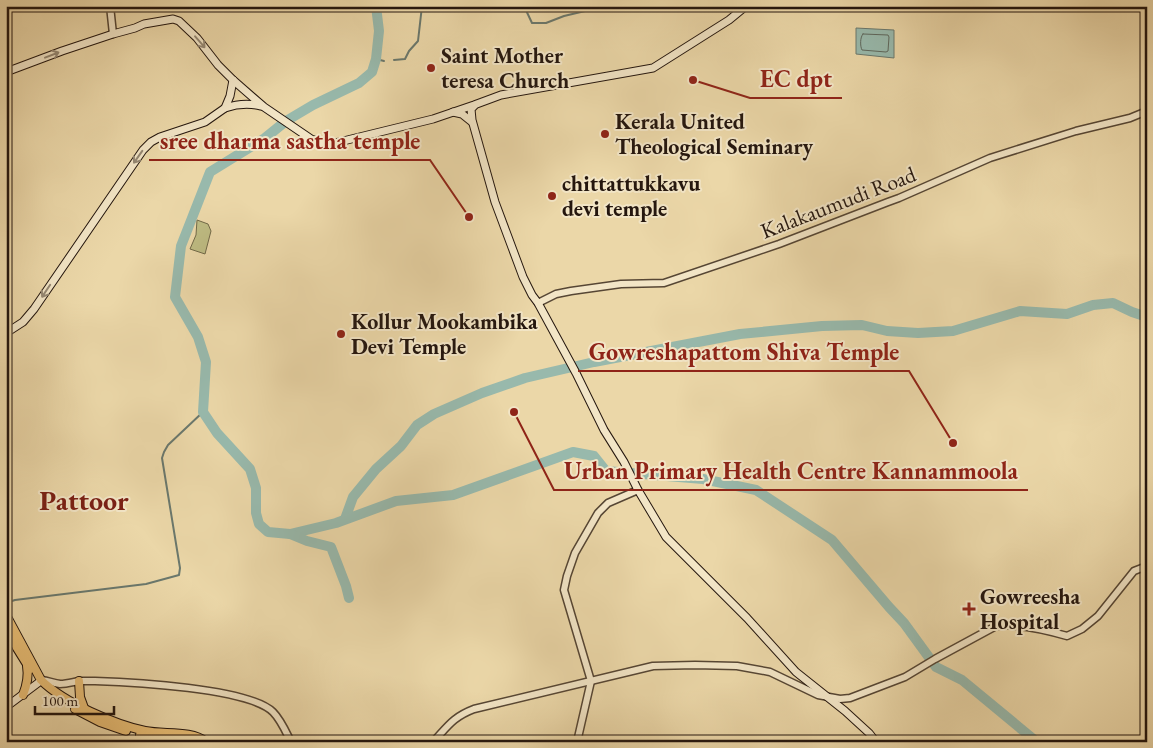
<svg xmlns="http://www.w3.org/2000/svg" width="1153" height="748" font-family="'EB Garamond',serif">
<rect width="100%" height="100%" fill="#ebd7a8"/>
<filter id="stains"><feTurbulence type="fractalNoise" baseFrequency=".004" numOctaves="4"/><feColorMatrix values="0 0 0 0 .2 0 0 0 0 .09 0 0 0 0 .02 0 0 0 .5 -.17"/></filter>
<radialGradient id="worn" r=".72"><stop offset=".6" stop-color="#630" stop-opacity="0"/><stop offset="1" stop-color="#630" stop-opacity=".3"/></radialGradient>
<polygon fill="#bebc83" stroke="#716948" points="197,220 208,224 211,231 205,254 190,249 196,235"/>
<polygon fill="#98b9ac" stroke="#6a786d" points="856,28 894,30 894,58 856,54"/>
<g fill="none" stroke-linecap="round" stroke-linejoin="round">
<path stroke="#5e685d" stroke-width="1" d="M863 34 888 35 889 37 888 51 886 52 862 50C860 46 860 37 863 34Z"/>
<g stroke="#6a786d" stroke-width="2">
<polyline points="524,6 532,23 546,23 564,16 602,7 602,6"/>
<polyline points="376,59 384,61"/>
<polyline points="394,60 405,59 409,51 418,41 422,6"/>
<polyline points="6,603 15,600 146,584 179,575 180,568 162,458 164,452 168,445 203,412"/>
</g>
<g stroke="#98b9ac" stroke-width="10">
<polyline points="345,519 353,497 376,469 401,446 417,425 434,414 482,393 525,378 594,362 740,334 822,326 862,325 887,331 918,333 953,331 1020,311 1067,314 1093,305 1113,303 1132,312 1147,317"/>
<polyline points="290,534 336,523 396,501 453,495 573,452 594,456 606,471 703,479 756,490 832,540 889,607 904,623 936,667 962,680 1037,742"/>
<polyline points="349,598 346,586 331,547 307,541 290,534 268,532 259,524 256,513 256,488 250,469 217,433 203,412 206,362 198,337 175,297 181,246 210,172 265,138 286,121 313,105 359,83 372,72 376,59 379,31 376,6"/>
</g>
<defs>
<g id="tertiary">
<polyline points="110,6 113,34"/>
<polyline points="538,303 556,294 571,291 621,284 664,283 779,244 888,202 899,198 990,158 1076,131 1130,118 1147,111"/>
<path d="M42 680C48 681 54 683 60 684 67 684 73 682 79 681 84 681 90 681 95 681 130 682 249 688 273 712 281 720 286 732 291 742"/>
<path d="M433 742C448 726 453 717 474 709L653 666 695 665 737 666 770 672 818 695 840 699 850 698 905 677 935 659 996 626C1018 623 1046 630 1067 636L1082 629 1098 616 1134 571 1147 566"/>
<polyline points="577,742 591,681 564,590 567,576 575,553 598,513 608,503 638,490"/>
</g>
<g id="secondary">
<polyline points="6,72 62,51 113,34 135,28 144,24 173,19 179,21 197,38 218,65 233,80 264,107 311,139 324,143 335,143 433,119 474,105 501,95 653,68 729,20 746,6"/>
<polyline points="474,106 471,109 472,120 495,202 523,277 532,295 538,303 576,373 604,430 624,462 638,490 666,537 747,618 796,672 845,711 869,733 876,742"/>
<path d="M225 108C237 104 248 103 261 106"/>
<polyline points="453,112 462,114 472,122"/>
<polyline points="6,333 23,322 34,309 143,150 151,142 160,137 205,122 225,108 230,96 233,80"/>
<polyline points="6,707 38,683"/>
</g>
<g id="primary">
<path d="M6 615 41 680C64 703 114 724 145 731 164 735 191 730 206 742"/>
<polyline points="9,631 17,648 30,669"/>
<polyline points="79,681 80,697 84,708"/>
<path d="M23 695C27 685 29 677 27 666"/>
<polyline points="75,709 100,722 126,731"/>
<polyline points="140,735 158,739 180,740 194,742"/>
</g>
</defs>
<use href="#tertiary" stroke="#564634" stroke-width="9"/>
<use href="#secondary" stroke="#24160e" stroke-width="9"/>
<use href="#primary" stroke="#24160e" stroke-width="10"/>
<use href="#tertiary" stroke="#f2e5c6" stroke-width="6"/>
<use href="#secondary" stroke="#f2e5c6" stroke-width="7"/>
<use href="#primary" stroke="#e6bc74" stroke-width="8"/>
</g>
<defs><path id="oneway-shaft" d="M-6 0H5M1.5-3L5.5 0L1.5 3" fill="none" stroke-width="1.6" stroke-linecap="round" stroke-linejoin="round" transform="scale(1.25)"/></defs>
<g stroke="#958873">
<use href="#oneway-shaft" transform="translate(200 42) rotate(49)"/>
<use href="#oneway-shaft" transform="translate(52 55) rotate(-21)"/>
<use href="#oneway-shaft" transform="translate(138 157) rotate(125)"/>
<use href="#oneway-shaft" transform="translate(46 291) rotate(124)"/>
</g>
<g fill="#8f2418" stroke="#f2e5c6" stroke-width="2">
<circle cx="431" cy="68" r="5"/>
<circle cx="605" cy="134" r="5"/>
<circle cx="552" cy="196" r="5"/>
<circle cx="341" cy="334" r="5"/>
<path d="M966.5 601.5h5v5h5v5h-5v5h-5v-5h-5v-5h5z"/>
</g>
<g text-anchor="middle" stroke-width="4" stroke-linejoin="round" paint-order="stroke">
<g font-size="22" font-weight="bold" fill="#24160e" stroke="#f2e5c6" text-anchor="start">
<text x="441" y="63">Saint Mother<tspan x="441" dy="25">teresa Church</tspan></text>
<text x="615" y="129">Kerala United<tspan x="615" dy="25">Theological Seminary</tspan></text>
<text x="562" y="191">chittattukkavu<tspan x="562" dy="25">devi temple</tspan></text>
<text x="351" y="329">Kollur Mookambika<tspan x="351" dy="25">Devi Temple</tspan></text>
<text x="980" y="604">Gowreesha<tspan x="980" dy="25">Hospital</tspan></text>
</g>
<g font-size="22" fill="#24160e" stroke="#f2e5c6">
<text transform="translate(838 202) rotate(-21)" y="8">Kalakaumudi Road</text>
</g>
<g font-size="28" font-weight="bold" fill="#7a1f14" stroke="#f2e5c6">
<text x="84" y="510">Pattoor</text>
</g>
</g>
<path fill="none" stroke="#8f2418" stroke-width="2" d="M693 80L750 98H842M469 217L430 160H149M953 443L909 371H578M514 412L554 490H1028"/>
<g fill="#8f2418" stroke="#f2e5c6" stroke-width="2">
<circle cx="693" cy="80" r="5"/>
<circle cx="469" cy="217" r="5"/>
<circle cx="953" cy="443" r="5"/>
<circle cx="514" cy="412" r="5"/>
</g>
<g font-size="24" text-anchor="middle" font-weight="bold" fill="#8f2418" stroke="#f2e5c6" stroke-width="4" stroke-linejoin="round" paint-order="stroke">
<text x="796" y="87">EC dpt</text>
<text x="290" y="149">sree dharma sastha temple</text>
<text x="744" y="360">Gowreshapattom Shiva Temple</text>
<text x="791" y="479">Urban Primary Health Centre Kannammoola</text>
</g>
<rect width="1153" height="748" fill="none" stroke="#ebd7a8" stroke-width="25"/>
<rect x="8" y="8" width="1138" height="733" fill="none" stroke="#24160e" stroke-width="2.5"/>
<rect x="12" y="12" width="1128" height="723" fill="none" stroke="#24160e"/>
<path d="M35 706v8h79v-8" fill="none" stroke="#24160e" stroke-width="2.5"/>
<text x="42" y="706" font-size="15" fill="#24160e" stroke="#f2e5c6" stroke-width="4" paint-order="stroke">100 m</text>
<rect width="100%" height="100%" filter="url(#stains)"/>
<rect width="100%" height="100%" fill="url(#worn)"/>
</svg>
